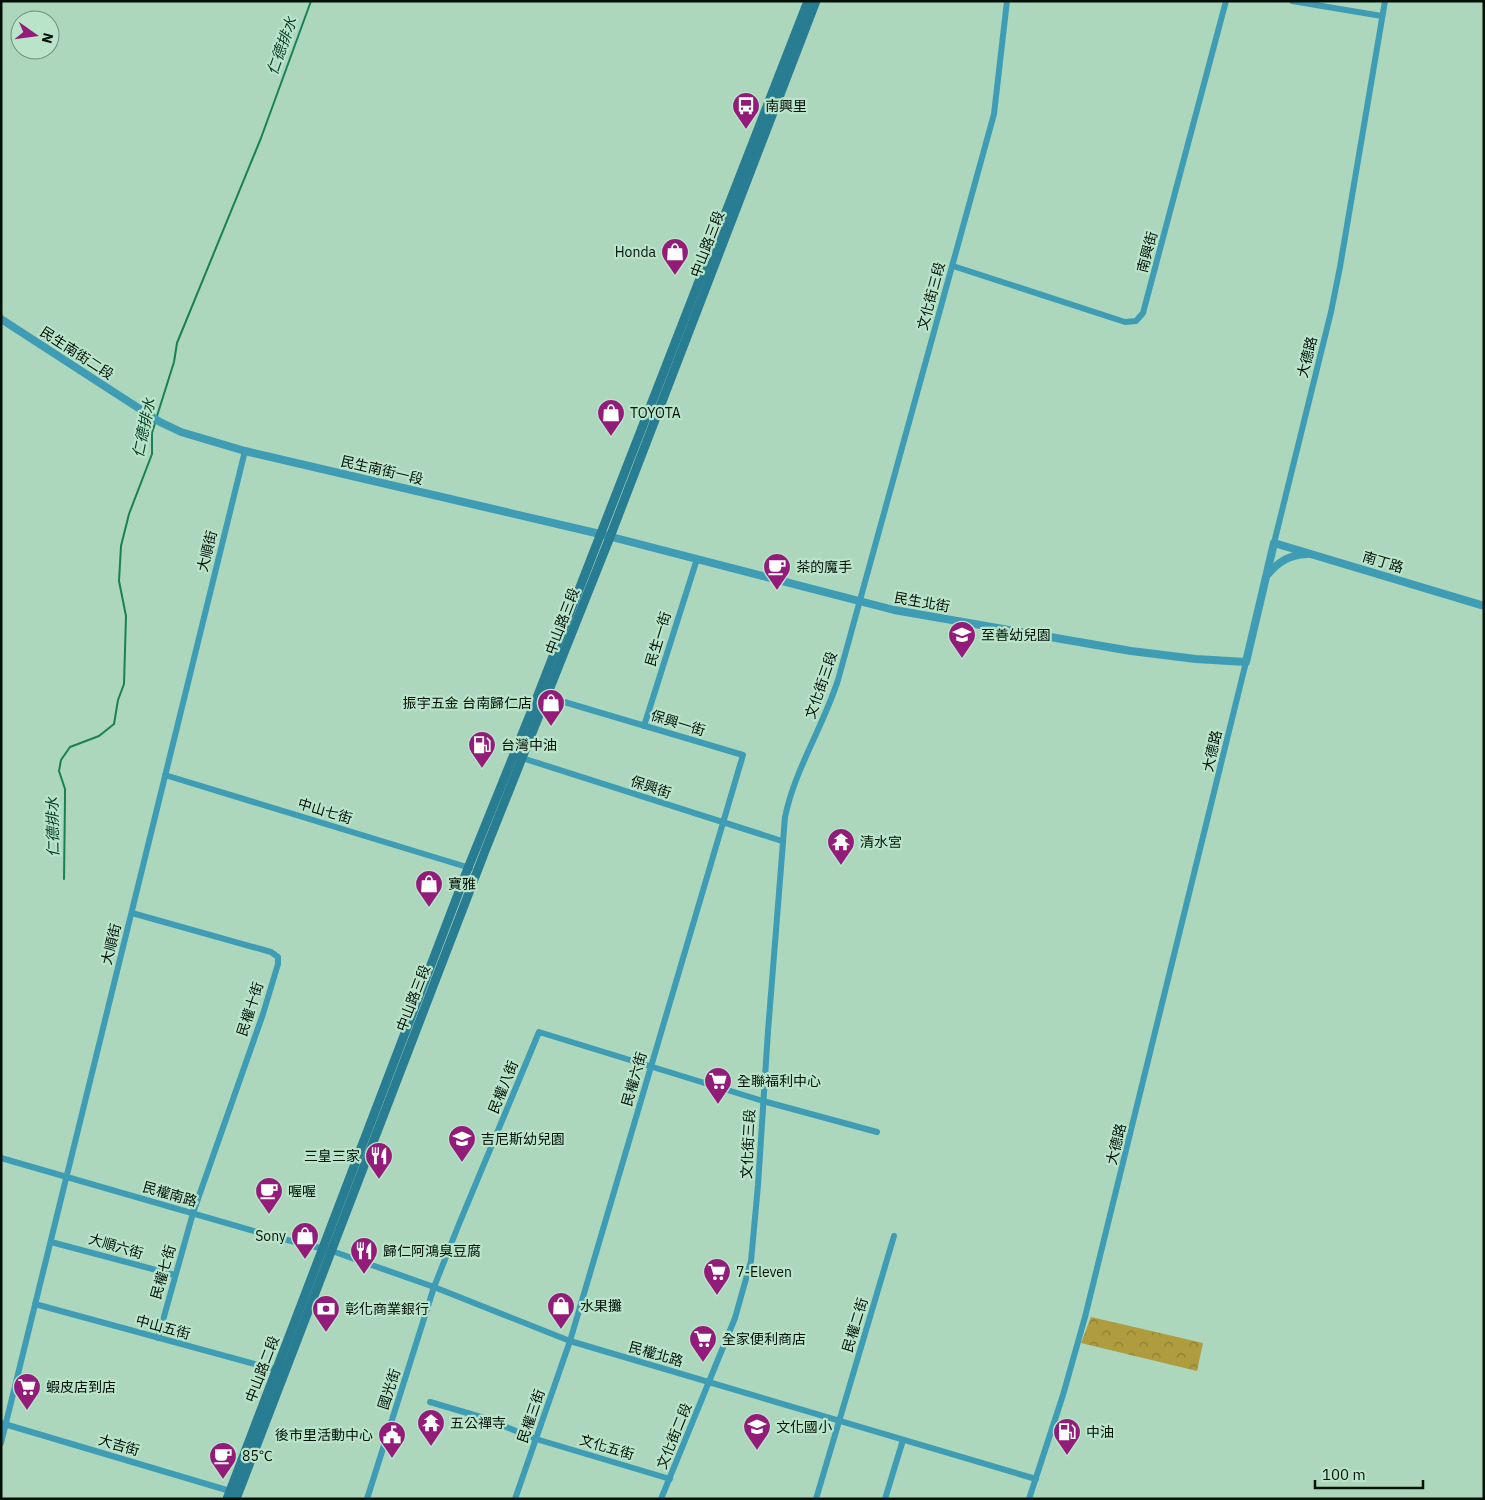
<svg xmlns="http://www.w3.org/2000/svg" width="1485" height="1500" font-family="'IBM Plex Sans','Noto Sans TC',sans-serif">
<defs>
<pattern id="forest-crowns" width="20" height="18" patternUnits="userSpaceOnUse" patternTransform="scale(1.25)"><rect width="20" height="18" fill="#af9c3f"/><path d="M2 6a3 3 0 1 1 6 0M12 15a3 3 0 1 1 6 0" fill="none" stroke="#8c7e33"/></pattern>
</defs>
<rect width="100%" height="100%" fill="#acd7bd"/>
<polygon fill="url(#forest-crowns)" points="1091,1317 1203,1343 1197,1371 1081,1343"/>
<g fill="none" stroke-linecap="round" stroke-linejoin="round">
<g stroke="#198154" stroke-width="2">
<polyline points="157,416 174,362 177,343 261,138 311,1"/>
<polyline points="64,879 65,799 65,789 59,771 61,760 70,747 99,736 114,724 118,700 124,684 126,616 119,581 121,546 129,514 152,454 152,433 155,423"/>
</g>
<g stroke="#3f9cb5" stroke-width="6">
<polyline points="1292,1 1382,16"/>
<polyline points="953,266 1125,322 1136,321 1143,313 1226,1"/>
<polyline points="1274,543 1331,312 1340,267 1385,1"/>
<polyline points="644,726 697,559"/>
<polyline points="519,757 782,841"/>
<polyline points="165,775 470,868"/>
<polyline points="132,913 271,952 278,957 278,964 263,1014 193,1213 158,1338"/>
<polyline points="1,1158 271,1236 332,1251 434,1287 570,1341 1036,1479"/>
<polyline points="51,1242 175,1275"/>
<polyline points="35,1304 280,1371"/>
<polyline points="430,1402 481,1417 536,1439 670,1479"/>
<polyline points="1,1423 230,1491"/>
<polyline points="1,1443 245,451"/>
<polyline points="367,1499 434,1287 459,1224 539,1032 763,1101 877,1132"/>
<polyline points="515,1499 570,1341 743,755 544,696"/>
<path d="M661 1499 735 1318 751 1261 758 1185 768 1031 785 817C795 769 823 727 838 680L994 114 1007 1"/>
<polyline points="816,1499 894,1236"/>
<polyline points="885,1499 903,1440"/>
<polyline points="1029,1499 1063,1395 1085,1317 1246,662"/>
</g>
<g stroke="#3f9cb5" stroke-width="8">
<polyline points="1,319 160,422 181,432 245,451 600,534 894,610 1131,651 1196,659 1246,662 1274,543 1484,606"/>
<path d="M1268 574C1279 561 1290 555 1307 554"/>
</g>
<g stroke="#287d92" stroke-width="9">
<polyline points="227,1499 468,868 538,695 808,1"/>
<polyline points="236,1499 485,851 610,537 816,1"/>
</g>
</g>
<defs>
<symbol id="bus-pin" viewBox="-11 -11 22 30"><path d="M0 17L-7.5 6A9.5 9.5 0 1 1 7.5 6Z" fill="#931c7a" stroke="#b9e4ca"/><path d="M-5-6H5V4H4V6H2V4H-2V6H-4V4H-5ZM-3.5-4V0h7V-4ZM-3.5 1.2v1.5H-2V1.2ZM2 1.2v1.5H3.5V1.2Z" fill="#fff"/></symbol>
<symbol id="shop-pin" viewBox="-11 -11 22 30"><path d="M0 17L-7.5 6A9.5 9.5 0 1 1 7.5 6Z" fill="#931c7a" stroke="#b9e4ca"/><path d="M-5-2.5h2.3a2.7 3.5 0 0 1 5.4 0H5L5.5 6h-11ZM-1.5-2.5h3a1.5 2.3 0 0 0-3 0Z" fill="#fff"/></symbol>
<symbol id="cafe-pin" viewBox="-11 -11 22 30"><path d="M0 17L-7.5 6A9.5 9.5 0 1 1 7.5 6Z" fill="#931c7a" stroke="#b9e4ca"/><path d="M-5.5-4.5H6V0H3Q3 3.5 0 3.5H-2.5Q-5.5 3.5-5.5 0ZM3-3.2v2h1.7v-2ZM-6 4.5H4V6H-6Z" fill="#fff"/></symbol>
<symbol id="school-pin" viewBox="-11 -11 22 30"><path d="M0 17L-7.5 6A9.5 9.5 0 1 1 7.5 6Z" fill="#931c7a" stroke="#b9e4ca"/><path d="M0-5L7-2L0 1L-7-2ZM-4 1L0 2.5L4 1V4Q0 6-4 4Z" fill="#fff"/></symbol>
<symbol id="fuel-pin" viewBox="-11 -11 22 30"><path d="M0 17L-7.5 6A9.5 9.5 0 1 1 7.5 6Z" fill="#931c7a" stroke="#b9e4ca"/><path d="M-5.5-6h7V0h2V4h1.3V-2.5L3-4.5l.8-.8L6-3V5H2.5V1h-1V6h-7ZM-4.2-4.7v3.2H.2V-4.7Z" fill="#fff"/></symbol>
<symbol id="temple-pin" viewBox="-11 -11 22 30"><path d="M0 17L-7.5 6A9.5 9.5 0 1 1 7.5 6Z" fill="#931c7a" stroke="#b9e4ca"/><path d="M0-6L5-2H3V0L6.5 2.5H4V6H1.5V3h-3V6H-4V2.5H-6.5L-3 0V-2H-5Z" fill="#fff"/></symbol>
<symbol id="supermarket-pin" viewBox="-11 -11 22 30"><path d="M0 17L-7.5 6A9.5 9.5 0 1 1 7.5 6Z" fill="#931c7a" stroke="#b9e4ca"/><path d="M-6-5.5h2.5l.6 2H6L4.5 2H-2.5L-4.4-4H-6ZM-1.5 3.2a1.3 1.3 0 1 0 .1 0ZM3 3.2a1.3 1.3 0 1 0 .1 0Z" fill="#fff"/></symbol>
<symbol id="restaurant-pin" viewBox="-11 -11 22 30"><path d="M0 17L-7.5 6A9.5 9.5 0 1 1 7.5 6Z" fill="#931c7a" stroke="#b9e4ca"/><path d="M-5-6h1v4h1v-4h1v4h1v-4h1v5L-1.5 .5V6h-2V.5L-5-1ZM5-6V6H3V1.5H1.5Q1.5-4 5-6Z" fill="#fff"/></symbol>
<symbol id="bank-pin" viewBox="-11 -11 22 30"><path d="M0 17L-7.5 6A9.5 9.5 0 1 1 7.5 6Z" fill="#931c7a" stroke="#b9e4ca"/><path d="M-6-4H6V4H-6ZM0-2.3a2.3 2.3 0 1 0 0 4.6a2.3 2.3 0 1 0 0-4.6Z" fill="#fff"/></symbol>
<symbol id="civic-pin" viewBox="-11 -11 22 30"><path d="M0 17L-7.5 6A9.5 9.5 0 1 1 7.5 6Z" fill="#931c7a" stroke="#b9e4ca"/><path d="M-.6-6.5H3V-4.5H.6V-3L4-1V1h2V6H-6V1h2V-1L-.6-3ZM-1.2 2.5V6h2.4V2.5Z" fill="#fff"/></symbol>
</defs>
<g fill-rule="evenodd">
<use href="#bus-pin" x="730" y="90" width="32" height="43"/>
<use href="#shop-pin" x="659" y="236" width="32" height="43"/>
<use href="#shop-pin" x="595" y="397" width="32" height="43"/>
<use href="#cafe-pin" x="761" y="551" width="32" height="43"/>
<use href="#school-pin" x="946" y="619" width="32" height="43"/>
<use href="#shop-pin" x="535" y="687" width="32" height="43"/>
<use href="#fuel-pin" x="466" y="729" width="32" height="43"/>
<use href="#temple-pin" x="825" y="826" width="32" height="43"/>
<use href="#shop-pin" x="413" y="868" width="32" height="43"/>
<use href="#supermarket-pin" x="702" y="1065" width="32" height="43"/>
<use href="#school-pin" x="446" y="1123" width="32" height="43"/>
<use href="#restaurant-pin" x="363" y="1140" width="32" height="43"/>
<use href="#cafe-pin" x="253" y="1175" width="32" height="43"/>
<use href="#shop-pin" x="289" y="1220" width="32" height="43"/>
<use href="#restaurant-pin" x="348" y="1235" width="32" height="43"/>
<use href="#supermarket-pin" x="701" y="1256" width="32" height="43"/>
<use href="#shop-pin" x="545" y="1290" width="32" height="43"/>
<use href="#bank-pin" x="310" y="1293" width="32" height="43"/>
<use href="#supermarket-pin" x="687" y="1323" width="32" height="43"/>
<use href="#supermarket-pin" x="11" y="1371" width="32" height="43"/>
<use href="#temple-pin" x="415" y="1407" width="32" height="43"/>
<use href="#school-pin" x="741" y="1411" width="32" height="43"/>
<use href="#fuel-pin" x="1051" y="1416" width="32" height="43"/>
<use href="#civic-pin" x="376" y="1419" width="32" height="43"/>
<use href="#cafe-pin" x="207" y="1440" width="32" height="43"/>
</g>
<g text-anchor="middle" stroke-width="4.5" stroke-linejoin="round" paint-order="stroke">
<g font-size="14" fill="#031008" stroke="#b9e4ca" text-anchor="start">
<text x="765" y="111">南興里</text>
<text x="656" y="257" text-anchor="end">Honda</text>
<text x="630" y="418">TOYOTA</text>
<text x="796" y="572">茶的魔手</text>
<text x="981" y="640">至善幼兒園</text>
<text x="532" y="708" text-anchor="end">振宇五金 台南歸仁店</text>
<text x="501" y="750">台灣中油</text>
<text x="860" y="847">清水宮</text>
<text x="448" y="889">寶雅</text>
<text x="737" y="1086">全聯福利中心</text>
<text x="481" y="1144">吉尼斯幼兒園</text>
<text x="360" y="1161" text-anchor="end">三皇三家</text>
<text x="288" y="1196">喔喔</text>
<text x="286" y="1241" text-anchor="end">Sony</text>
<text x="383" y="1256">歸仁阿鴻臭豆腐</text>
<text x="736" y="1277">7-Eleven</text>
<text x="580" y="1311">水果攤</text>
<text x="345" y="1314">彰化商業銀行</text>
<text x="722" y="1344">全家便利商店</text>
<text x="46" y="1392">蝦皮店到店</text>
<text x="450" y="1428">五公禪寺</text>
<text x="776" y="1432">文化國小</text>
<text x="1086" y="1437">中油</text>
<text x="373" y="1440" text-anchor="end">後市里活動中心</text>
<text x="242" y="1461">85℃</text>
</g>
<g font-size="14" fill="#031008" stroke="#b9e4ca">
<text transform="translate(707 244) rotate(-69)" y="5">中山路三段</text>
<text transform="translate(1147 252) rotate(-75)" y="5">南興街</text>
<text transform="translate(931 296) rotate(-75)" y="5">文化街三段</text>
<text transform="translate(77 353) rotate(33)" y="5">民生南街二段</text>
<text transform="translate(1307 357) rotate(-76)" y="5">大德路</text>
<text transform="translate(382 470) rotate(13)" y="5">民生南街一段</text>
<text transform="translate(207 551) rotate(-76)" y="5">大順街</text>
<text transform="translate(1383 562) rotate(17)" y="5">南丁路</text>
<text transform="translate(922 602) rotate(10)" y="5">民生北街</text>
<text transform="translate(562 621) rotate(-69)" y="5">中山路三段</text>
<text transform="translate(658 639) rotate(-73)" y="5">民生一街</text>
<text transform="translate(821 685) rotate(-71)" y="5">文化街三段</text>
<text transform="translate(678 723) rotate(17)" y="5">保興一街</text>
<text transform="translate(1212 751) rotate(-77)" y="5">大德路</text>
<text transform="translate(651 787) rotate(18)" y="5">保興街</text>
<text transform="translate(325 811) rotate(17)" y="5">中山七街</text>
<text transform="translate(111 944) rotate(-76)" y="5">大順街</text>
<text transform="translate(413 998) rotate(-69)" y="5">中山路三段</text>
<text transform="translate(250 1009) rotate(-72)" y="5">民權十街</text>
<text transform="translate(634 1079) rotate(-74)" y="5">民權六街</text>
<text transform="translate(503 1087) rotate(-68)" y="5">民權八街</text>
<text transform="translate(748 1144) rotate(-87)" y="5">文化街三段</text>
<text transform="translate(1116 1144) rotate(-76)" y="5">大德路</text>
<text transform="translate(170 1194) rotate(16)" y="5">民權南路</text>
<text transform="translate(116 1246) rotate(16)" y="5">大順六街</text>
<text transform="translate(163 1272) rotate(-74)" y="5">民權七街</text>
<text transform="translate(855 1325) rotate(-73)" y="5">民權二街</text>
<text transform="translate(163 1327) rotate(15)" y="5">中山五街</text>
<text transform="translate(656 1354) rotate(16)" y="5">民權北路</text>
<text transform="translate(262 1369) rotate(-69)" y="5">中山路二段</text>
<text transform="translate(389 1389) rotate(-72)" y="5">國光街</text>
<text transform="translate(531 1416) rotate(-71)" y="5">民權三街</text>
<text transform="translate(674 1436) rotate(-68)" y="5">文化街二段</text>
<text transform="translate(119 1445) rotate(16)" y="5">大吉街</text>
<text transform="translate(607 1447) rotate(16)" y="5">文化五街</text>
</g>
<g font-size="15" font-style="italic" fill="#074027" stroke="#b9e4ca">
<text transform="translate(282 46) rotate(-70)" y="5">仁德排水</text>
<text transform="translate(144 428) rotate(-78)" y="5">仁德排水</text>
<text transform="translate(53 827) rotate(-91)" y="5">仁德排水</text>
</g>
</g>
<rect width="1485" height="1500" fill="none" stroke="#031008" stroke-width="5"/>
<g transform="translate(35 35) rotate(104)"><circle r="24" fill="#b9e4ca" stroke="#708f7c"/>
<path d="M0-4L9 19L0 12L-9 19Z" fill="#931c7a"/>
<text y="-8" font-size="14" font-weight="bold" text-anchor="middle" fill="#031008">N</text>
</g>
<path d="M1315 1480v8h108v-8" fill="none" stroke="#031008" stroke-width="2.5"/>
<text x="1322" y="1480" font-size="15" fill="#031008" stroke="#b9e4ca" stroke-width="4" paint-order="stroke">100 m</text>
</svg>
